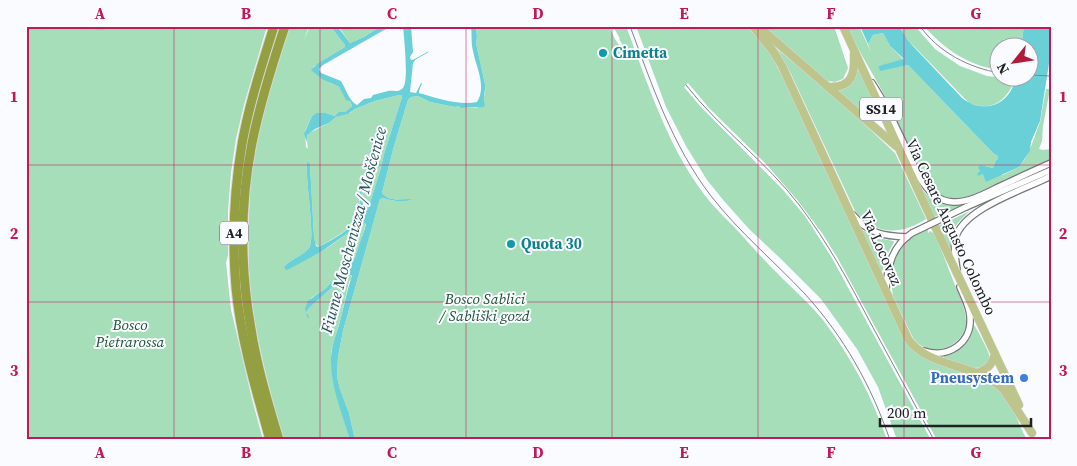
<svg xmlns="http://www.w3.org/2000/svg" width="1077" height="466" font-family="'Source Serif 4',serif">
<rect width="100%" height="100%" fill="#fafbff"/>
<g fill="#a6deb9">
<polygon points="26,26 267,26 244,105 236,139 231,173 228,211 228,255 226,263 231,310 233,318 252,399 263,440 26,440"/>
<path d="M289 26H309L304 40 310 26H330L345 45V47L313 67 330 83 339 87 350 101 352 106 345 112H342L335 116 326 113H316L312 116 305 131 306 147 308 149 307 134 329 123 336 117 350 113 355 109 375 101 399 95H402V97L384 154 380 171 368 209 364 212 363 210 364 205 362 194 359 197C360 203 361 211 359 217 355 226 327 243 318 247L315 243 314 237 310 165 307 163C305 179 316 238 309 248 303 256 290 259 284 267 296 263 309 259 321 252 336 243 348 231 363 222L366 223 358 252 354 260 325 289 311 298 306 313H307L306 312 309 308 346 275 349 274 352 277 349 282 341 317 331 352V360L333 380 336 393 350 440H284C271 397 260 354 253 310 247 271 248 232 250 193 252 173 253 152 258 132 265 96 278 61 289 26Z"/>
<polygon points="338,26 381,26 364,37 350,43"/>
<path d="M476 26H609L615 39 622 49V44L619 39H620L613 26H626C649 87 669 152 711 203 719 212 728 221 737 230 751 246 766 262 781 277 795 291 811 305 823 320 851 357 872 396 887 440H355L349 413 340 389 337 377 338 357 343 331 380 199 383 198 394 201 410 199C400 200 389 201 382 193L394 146 408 100 411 97 418 96 430 102 455 107 458 106 461 108H477C484 101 486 94 485 84L476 43 477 36Z"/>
<path d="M636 26H747L769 51 783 78 857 235 881 289 908 345C927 365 960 370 985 381 991 384 1000 389 1004 394 1014 407 1019 426 1027 440H937L837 257 822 233 798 201 767 165 710 109 688 83 684 87 700 106 784 191 805 216 832 258 931 440H897L878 387 857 349 821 299 781 259 750 230 724 201 707 180 686 146 666 107Z"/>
<polygon points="764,26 834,26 848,68 843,79 835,82 827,81"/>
<path d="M847 26H859L871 52 868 44 873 35 883 33 890 46 904 60 878 66 880 70 908 65 994 154 998 156V159L996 160 993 168 981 165 980 171 977 173 979 175 983 174 1003 175 1019 167 1025 159 1029 152 1040 122 1046 89H1050L1043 126 1042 141 1039 149 1043 150 1051 149V159L968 197C953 200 941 199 929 187 921 178 917 164 912 153 904 137 896 121 889 104 876 78 859 53 847 26Z"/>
<path d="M900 26H915L935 49 960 66 987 76 1015 79C1011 91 1002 104 988 106 982 107 975 105 969 103L904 36Z"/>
<path d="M924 26H1024L1021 47 1000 48 999 70C968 65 945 50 924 26Z"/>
<path d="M777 49 830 92 895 153 926 219C899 236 877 235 855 211L791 74Z"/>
<polygon points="859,70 879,115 878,117 873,120 870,119 839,91 848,86 857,71"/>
<path d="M922 189C932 202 947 207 963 205L934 217Z"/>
<path d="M970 211C956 224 948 231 951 251L938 226Z"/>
<path d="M928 229V233L930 231 935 234C942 251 948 268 955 285 960 297 966 309 966 322 966 335 954 346 942 349 929 352 918 346 912 336L893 296C889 275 893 252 911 238 916 235 923 232 928 229Z"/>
<polygon points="864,231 874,237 893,241 894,242 887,255 882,272 880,273 862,232"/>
<path d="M973 323C976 328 991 354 990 359 990 363 988 363 985 365 973 373 956 363 944 358V355C962 349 969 341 973 323Z"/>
</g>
<g fill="#6ad0d7">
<path d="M330 26H337L350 43 364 37 381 26H391L323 65 319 69 321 73 341 81C346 89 349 101 357 105L364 99 371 98 373 95C378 94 383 92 388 91 393 90 398 93 403 88 409 82 404 37 403 26H411L413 52 410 57 411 60 416 59 413 63 410 92 416 93 421 83H422L419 91V93C436 98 460 106 477 102 487 86 476 67 473 51 471 43 472 34 471 26H476L477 37 476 43 485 84C486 91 482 100 485 104L484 107 461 108 458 106 455 107 430 102 418 96 411 97 408 100 394 146 382 193C390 202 401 199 412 199 403 203 392 201 383 198L380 199 343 331 338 357 337 377 340 389 349 413 355 440H350L348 434C341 410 330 384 331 359 331 345 338 331 341 317 345 303 347 290 352 276L349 274 346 275 309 308 306 312 309 317 308 319 305 309 308 301 316 295 325 289 355 258 365 228 366 224 363 222 321 252 289 269 286 270 284 267C290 259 303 256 309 248 316 238 305 179 307 163L308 162 310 165 314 237 316 246 318 247C328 243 355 227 359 216 362 209 359 200 360 192H361L363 200V210L364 212 368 209 380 171 384 154 402 97V95H399L375 101 355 109 348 114 336 117 329 123 315 129 307 135 308 152 307 142 304 134 312 116 316 113H326L335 116 339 112H345L352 106 350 101 346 100 345 98 339 87 322 79 311 70 317 64 345 47V45Z"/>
<path d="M860 26H867L872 28H881V26H899L907 39 913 46 962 98C977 110 998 110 1010 92 1013 88 1014 82 1016 78H1030V48L1021 47 1024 26H1051V51L1040 121 1031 142 1030 151 1019 167 986 182 983 174 978 176 977 173 980 171 978 167 981 165 993 168 996 160 998 159V156L994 154 908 65 880 71 878 66 904 59 890 46 883 33 873 35 868 44Z"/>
</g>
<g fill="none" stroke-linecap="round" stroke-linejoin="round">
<polyline stroke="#6ad0d7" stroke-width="1" points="414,60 428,52"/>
<defs>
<g id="minor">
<path d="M872 83 886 106 920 178C928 191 937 201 953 202 971 203 989 191 1005 184 1020 177 1035 170 1051 163"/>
<polyline points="966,207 1051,170"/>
<path d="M853 215C869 234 884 236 907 237"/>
<path d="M957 270C956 261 953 247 955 239 963 208 1024 190 1051 176"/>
<path d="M886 290C887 267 892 246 912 233"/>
<path d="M924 351C948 359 972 343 970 317 970 307 964 297 960 287"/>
</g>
<g id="major">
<path d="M753 26 773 51 782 66 908 339C928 368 979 364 1004 390L1032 433"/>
<polyline points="758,26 896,146"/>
<polyline points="843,26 923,201 1019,405"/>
<path d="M829 87C852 88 855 74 854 54"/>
<path d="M976 373C987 370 992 365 995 354"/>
</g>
<g id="highway">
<path d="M270 440C256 390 241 340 236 288 232 240 234 191 242 144 249 104 262 65 274 26"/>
<path d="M279 440C268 403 257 367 251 329 240 268 240 204 252 143 260 103 272 65 285 26"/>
</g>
</defs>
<use href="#minor" stroke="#77787b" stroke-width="8"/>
<use href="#major" stroke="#d7d7d7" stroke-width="9"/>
<use href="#highway" stroke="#d7d7d7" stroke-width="11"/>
<use href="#minor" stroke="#fff" stroke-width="5.5"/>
<use href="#major" stroke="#bec58c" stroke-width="8"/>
<use href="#highway" stroke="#939f40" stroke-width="9"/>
<g stroke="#848587" stroke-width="1">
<path d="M630 26C652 85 672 145 711 196 739 232 774 261 805 294 844 337 871 385 890 440"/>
<path d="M920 26C938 52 969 68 1000 73"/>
<polyline points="1030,75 1051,76"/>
<path d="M686 85C720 129 767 162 800 206 828 243 848 280 869 320 891 360 912 400 934 440"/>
</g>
<defs>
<polyline id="minor-bridge" points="912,233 966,207"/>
</defs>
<use href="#minor-bridge" stroke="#77787b" stroke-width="8" stroke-linecap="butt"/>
<use href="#minor-bridge" stroke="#fff" stroke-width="5.5"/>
</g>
<path fill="none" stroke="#c2185b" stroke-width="1" stroke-opacity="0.55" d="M174 26V440M320 26V440M466 26V440M612 26V440M758 26V440M904 26V440M26 165H1051M26 302H1051"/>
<g fill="#0f9aa8" stroke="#fafbff" stroke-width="2">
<circle cx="603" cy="53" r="5"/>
<circle cx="511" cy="244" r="5"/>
</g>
<circle fill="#3f7fe0" stroke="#fafbff" stroke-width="2" cx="1024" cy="378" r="5"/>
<g text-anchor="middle" stroke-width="4" stroke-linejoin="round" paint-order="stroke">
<g fill="#fafbff" stroke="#616264" stroke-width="1">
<rect x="860" y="97.5" width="42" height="23" rx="4"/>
<rect x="220" y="221.5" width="28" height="23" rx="4"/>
</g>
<g font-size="14" font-weight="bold" fill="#202122">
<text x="881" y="114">SS14</text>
<text x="234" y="238">A4</text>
</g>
<g font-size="15" font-weight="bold" fill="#0d838f" stroke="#fafbff" text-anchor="start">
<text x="613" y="58">Cimetta</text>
<text x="521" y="249">Quota 30</text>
</g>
<g font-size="15" fill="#202122" stroke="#fafbff">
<text transform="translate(951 227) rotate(65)" y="5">Via Cesare Augusto Colombo</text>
<text transform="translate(881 248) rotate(66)" y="5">Via Locovaz</text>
</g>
<g font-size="15" font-style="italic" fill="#1e5234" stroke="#fafbff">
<text x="485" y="304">Bosco Sablici<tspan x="485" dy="17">/ Sabliški gozd</tspan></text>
<text x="130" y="330">Bosco<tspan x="130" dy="17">Pietrarossa</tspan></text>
</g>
<g font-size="15" font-weight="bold" fill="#366cbe" stroke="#fafbff" text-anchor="end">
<text x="1014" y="383">Pneusystem</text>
</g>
<g font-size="16" font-style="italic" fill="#285558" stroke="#fafbff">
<text transform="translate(353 230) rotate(-75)" y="6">Fiume Moschenizza / Moščenice</text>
</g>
</g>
<rect width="1077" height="466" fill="none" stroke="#fafbff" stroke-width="55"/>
<g transform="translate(1014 62) rotate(240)"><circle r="24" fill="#fafbff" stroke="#a3a4a7"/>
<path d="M0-4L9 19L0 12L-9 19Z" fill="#b01c38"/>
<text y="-8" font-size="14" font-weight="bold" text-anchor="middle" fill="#202122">N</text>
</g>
<path d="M880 418v8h151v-8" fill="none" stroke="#202122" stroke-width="2.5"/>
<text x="887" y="418" font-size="15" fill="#202122" stroke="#fafbff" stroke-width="4" paint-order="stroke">200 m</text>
<rect x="28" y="28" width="1022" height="410" fill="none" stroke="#c2185b" stroke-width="2"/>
<g font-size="16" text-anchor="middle" font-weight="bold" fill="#c2185b">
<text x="100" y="19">A</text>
<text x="246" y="19">B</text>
<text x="392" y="19">C</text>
<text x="538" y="19">D</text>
<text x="684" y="19">E</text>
<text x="831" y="19">F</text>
<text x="976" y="19">G</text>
<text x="14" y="102">1</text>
<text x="1063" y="102">1</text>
<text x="14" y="239">2</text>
<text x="1063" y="239">2</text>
<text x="14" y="376">3</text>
<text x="1063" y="376">3</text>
<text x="100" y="458">A</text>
<text x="246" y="458">B</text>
<text x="392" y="458">C</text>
<text x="538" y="458">D</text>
<text x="684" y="458">E</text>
<text x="831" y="458">F</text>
<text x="976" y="458">G</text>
</g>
</svg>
